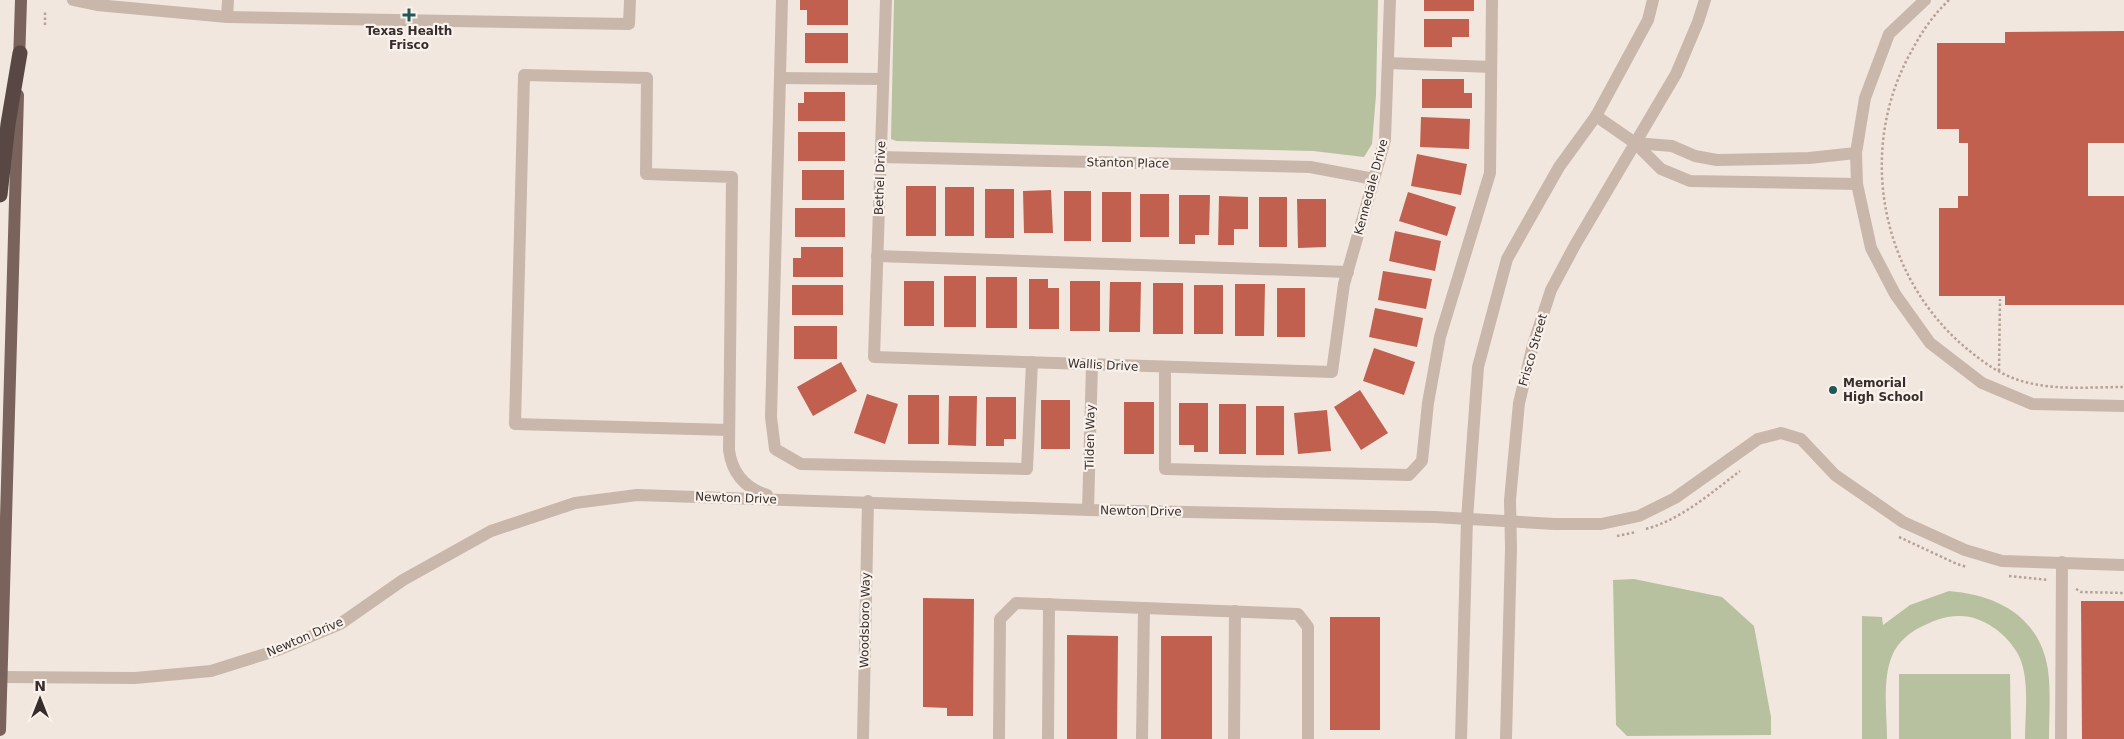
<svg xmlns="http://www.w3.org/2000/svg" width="2124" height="739" font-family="'DejaVu Sans',sans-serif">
<rect width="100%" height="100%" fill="#f2e7df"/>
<g fill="#b8c19f">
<polygon points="894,0 1378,0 1376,95 1372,144 1364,157 1313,151 896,141 891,139"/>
<polygon points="1634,579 1722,597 1754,626 1771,717 1771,735 1627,736 1616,725 1613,580"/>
<path d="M1949 591C1998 595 2040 617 2048 670 2051 692 2049 717 2049 739H2025C2025 713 2030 680 2019 656 2008 634 1982 615 1958 616 1946 616 1935 620 1925 625 1911 631 1898 641 1892 656 1882 680 1887 713 1887 739H1862V616L1882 617 1883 625 1910 605Z"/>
<polygon points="1899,674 2010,674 2011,739 1899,739"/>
</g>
<g fill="#c1604e">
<polygon points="800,0 848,0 848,25 807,25 807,10 800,10"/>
<rect x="1424" y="0" width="50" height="11"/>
<polygon points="1424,19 1469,19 1469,37 1452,37 1452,47 1424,47"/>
<polygon points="2124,31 2124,143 2088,143 2088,196 2124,196 2124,305 2005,305 2005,296 1939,296 1939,208 1958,208 1958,196 1968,196 1968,143 1959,143 1959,129 1937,129 1937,43 2005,43 2005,32"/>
<rect x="805" y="33" width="43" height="30"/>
<polygon points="1422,79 1464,79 1464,93 1472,93 1472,108 1422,108"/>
<polygon points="804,92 845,92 845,121 798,121 798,103 804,103"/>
<polygon points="1421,117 1470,119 1469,149 1420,147"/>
<rect x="798" y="132" width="47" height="29"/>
<polygon points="1417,154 1467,164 1461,195 1411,186"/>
<rect x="802" y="170" width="42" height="30"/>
<rect x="906" y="186" width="30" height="50"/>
<rect x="945" y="187" width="29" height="49"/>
<rect x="985" y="189" width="29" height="49"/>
<polygon points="1051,190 1053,233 1024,233 1023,191"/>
<rect x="1064" y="191" width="27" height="50"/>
<rect x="1102" y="192" width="29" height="50"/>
<polygon points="1408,192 1456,207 1447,236 1399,221"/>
<rect x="1140" y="194" width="29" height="43"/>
<polygon points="1179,195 1210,195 1209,235 1195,235 1195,244 1179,244"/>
<polygon points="1219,196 1248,197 1248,229 1234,229 1234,245 1218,245"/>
<rect x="1259" y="197" width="28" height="50"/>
<polygon points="1297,199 1326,199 1326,247 1298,248"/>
<rect x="795" y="208" width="50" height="29"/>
<polygon points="1395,231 1441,241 1435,271 1389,261"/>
<polygon points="801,247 843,247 843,277 793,277 793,258 801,258"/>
<polygon points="1383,271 1432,279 1426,309 1378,300"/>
<rect x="944" y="276" width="32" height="51"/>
<rect x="986" y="277" width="31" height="51"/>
<polygon points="1029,279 1048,279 1048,288 1059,288 1059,329 1029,329"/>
<rect x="904" y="281" width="30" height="45"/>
<rect x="1070" y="281" width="30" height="50"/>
<polygon points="1110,282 1141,282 1140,332 1109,332"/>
<rect x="1153" y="283" width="30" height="51"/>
<polygon points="1235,284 1265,284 1264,336 1235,336"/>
<rect x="792" y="285" width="51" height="30"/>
<rect x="1194" y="285" width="29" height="49"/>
<rect x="1277" y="288" width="28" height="49"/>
<polygon points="1375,308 1423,318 1417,347 1369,337"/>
<rect x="794" y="326" width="43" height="33"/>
<polygon points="1374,348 1415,362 1404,395 1363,381"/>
<polygon points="841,362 857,391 813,416 797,387"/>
<polygon points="1360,390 1388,433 1361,450 1334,407"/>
<polygon points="867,394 898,404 885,444 854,433"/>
<rect x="908" y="395" width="31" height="49"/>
<polygon points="949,396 977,396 976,446 948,445"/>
<polygon points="986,397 1016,397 1016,439 1004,439 1004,446 986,446"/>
<rect x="1041" y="400" width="29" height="49"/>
<rect x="1124" y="402" width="30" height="52"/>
<polygon points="1179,403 1208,403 1208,452 1194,452 1194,445 1179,445"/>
<rect x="1219" y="404" width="27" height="50"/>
<rect x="1256" y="406" width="28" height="49"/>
<polygon points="1327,410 1331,451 1298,454 1294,413"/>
<polygon points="923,598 974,599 973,716 947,716 947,708 923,707"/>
<polygon points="2081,601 2124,601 2124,739 2082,739"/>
<rect x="1330" y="617" width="50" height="113"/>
<polygon points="1067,635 1118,636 1117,739 1067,739"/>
<rect x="1161" y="636" width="51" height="103"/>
</g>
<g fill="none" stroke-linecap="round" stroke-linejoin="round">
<g stroke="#b6a195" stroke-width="2.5" stroke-dasharray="2.5 2.5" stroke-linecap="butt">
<path d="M1949 0C1933 15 1921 33 1911 52 1858 147 1879 269 1959 342 1974 355 1990 368 2008 376 2044 392 2086 387 2124 387"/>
<polyline points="45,25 45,12"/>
<polyline points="1999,371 2000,299"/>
<path d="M1646 529C1682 519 1711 493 1740 471"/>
<polyline points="1617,536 1636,532"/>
<polyline points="1899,537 1957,564 1967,567"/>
<polyline points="2009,576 2048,580"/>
<polyline points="2076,589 2081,592 2124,593"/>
</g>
<g stroke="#cab7ab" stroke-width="12">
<polyline points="73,0 97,5 227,17 228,0"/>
<polyline points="782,0 771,417 775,449 801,464 1027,469 1032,362"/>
<polyline points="886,0 874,357 1332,372 1344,284 1385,140 1390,0"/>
<polyline points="1925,0 1889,34 1865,98 1856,153 1857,184 1871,248 1895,294 1930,343 1982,383 2032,404 2124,406"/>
<polyline points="227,17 629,24 630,0"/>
<polyline points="1388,63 1491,67"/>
<polyline points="780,78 883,79"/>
<polyline points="1596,116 1635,143 1661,169 1690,181 1857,184"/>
<polyline points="1635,143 1672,146 1695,156 1717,160 1809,158 1856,153"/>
<polyline points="880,157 1310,167 1374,179"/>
<polyline points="877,256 1348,272"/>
<polyline points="1165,368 1165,469 1409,475 1422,461 1428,403 1440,337 1490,173 1492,0"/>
<path d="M728 430 515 424 524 75 647 78 646 174 732 177 729 450C732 473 745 488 767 495"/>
<polyline points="1088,510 1092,364"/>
<polyline points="2,677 135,678 211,671 278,650 340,624 403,580 491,531 575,503 637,495 1088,510 1435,517 1555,524 1601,524 1639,516 1675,498 1758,439 1781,433 1801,439 1835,475 1903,522 1965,550 2002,561 2124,565"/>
<polyline points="863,739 868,501"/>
<polyline points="999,739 1000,619 1016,603 1298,614 1308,627 1308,739"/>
<polyline points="1048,739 1049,604"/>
<polyline points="1142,739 1144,608"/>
<polyline points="1234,739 1235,611"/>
<polyline points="1461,739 1467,519 1478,367 1507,259 1559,167 1596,116 1648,20 1653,0"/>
<polyline points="1506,739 1511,548 1510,500 1519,403 1533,345 1551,290 1575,245 1676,74 1698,22 1705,0"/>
<polyline points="2061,739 2062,562"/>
</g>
<g stroke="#79635c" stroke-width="12">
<polyline points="19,62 21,0"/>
<polyline points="0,730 18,95"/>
</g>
<polyline stroke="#584742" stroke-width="15" points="0,195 8,124 20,53"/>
</g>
<g fill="#215857" stroke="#f9f2ec" stroke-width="2">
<path d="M406.5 7.5h5v5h5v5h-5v5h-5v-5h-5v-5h5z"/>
<circle cx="1833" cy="390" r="5"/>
</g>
<g text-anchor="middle" stroke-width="4.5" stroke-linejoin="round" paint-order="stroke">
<g font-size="12" font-weight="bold" fill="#382d2a" stroke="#f9f2ec">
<text x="409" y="35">Texas Health<tspan x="409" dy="14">Frisco</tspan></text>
<text x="1843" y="387" text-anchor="start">Memorial<tspan x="1843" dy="14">High School</tspan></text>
</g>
<g font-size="12" fill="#382d2a" stroke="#f9f2ec">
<text transform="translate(1128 163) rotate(1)" y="4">Stanton Place</text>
<text transform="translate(880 178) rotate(-88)" y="4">Bethel Drive</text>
<text transform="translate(1371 187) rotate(-75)" y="4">Kennedale Drive</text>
<text transform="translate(1533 350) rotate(-74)" y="4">Frisco Street</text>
<text transform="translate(1103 365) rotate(3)" y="4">Wallis Drive</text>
<text transform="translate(1090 437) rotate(-89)" y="4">Tilden Way</text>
<text transform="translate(736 498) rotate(2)" y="4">Newton Drive</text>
<text transform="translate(1141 511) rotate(1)" y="4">Newton Drive</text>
<text transform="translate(865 620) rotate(-89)" y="4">Woodsboro Way</text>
<text transform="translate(305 637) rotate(-23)" y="4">Newton Drive</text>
</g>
</g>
<g transform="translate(40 699)" stroke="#f9f2ec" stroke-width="4" paint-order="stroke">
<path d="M0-4L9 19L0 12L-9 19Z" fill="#382d2a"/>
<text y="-8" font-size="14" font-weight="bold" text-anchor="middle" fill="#382d2a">N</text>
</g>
</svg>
